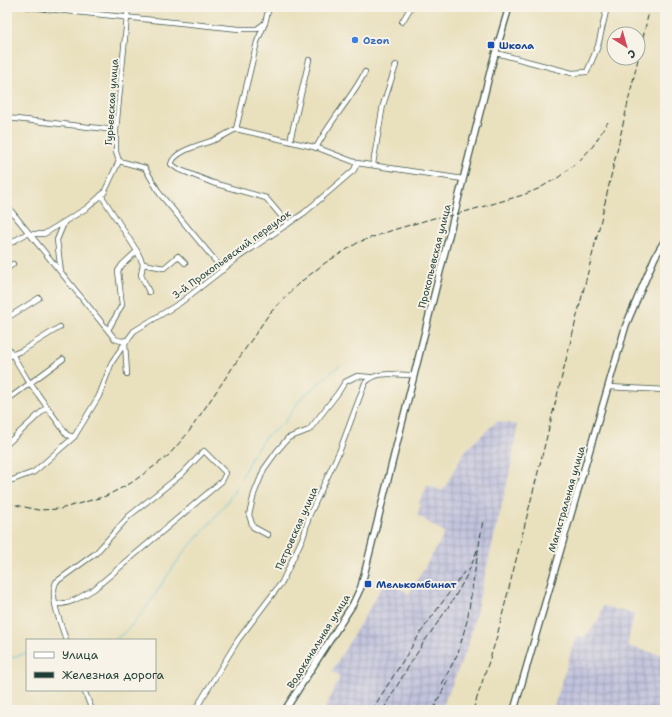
<svg xmlns="http://www.w3.org/2000/svg" width="672" height="717" font-family="'Shantell Sans',sans-serif">
<defs>
<pattern id="industrial-grid" width="8" height="8" patternUnits="userSpaceOnUse"><rect width="8" height="8" fill="#c1c2dd"/><path d="M0 4h8M4 0v8" fill="none" stroke="#9c9fb4"/></pattern>
</defs>
<rect width="100%" height="100%" fill="#f7f3e8"/>
<filter id="ink" filterUnits="userSpaceOnUse"><feTurbulence type="fractalNoise" baseFrequency=".025" numOctaves="2"/><feDisplacementMap in="SourceGraphic" scale="8" xChannelSelector="R" yChannelSelector="G"/><feConvolveMatrix kernelMatrix="1 2 1 2 8 2 1 2 1" color-interpolation-filters="sRGB"/></filter>
<filter id="wash" filterUnits="userSpaceOnUse"><feTurbulence type="fractalNoise" baseFrequency=".012" numOctaves="4" result="noise"/><feDisplacementMap in="SourceGraphic" scale="16" xChannelSelector="R" yChannelSelector="G"/><feGaussianBlur stdDeviation="0.9" result="paint"/><feColorMatrix in="noise" values="0 0 0 0 0 0 0 0 0 0 0 0 0 0 0 0 0 1.4 0 .05"/><feComposite in="paint" operator="in"/></filter>
<g filter="url(#wash)">
<rect width="100%" height="100%" fill="#e9e0bd"/>
<g fill="url(#industrial-grid)">
<polygon points="497,421 517,425 512,462 468,646 441,710 324,710 340,677 332,671 386,580 409,594 445,533 417,515 421,505 419,503 428,485 443,491 464,452"/>
<polygon points="603,606 634,614 627,646 665,656 665,683 657,710 553,710 576,636 585,637 598,621"/>
</g>
<g fill="none" stroke-linecap="round" stroke-linejoin="round">
<g stroke="#5bc5d6" stroke-width="1">
<polyline points="241,478 252,456 265,437 284,423 301,398 340,365"/>
<path d="M115 640C144 619 160 584 181 556 199 534 226 509 238 484"/>
<polyline points="7,659 27,653"/>
</g>
</g>
</g>
<g filter="url(#ink)">
<g fill="none" stroke-linecap="round" stroke-linejoin="round">
<defs>
<g id="minor">
<polyline points="28,7 239,29 257,29 265,23"/>
<polyline points="402,22 411,7"/>
<polyline points="496,53 572,73 587,72 598,46 607,7"/>
<polyline points="7,118 116,130"/>
<polyline points="236,129 257,42 265,23 269,7"/>
<polyline points="290,141 309,60"/>
<path d="M316 148C330 121 351 99 365 72"/>
<polyline points="119,161 145,168 160,194 223,270"/>
<polyline points="119,161 116,152 116,130 128,7"/>
<polyline points="373,164 383,105 396,65"/>
<polyline points="101,195 137,251 122,265 118,271 122,305 108,330"/>
<polyline points="7,206 115,339 121,341 128,340"/>
<path d="M288 224 266 198 213 183 178 169 171 164C175 149 206 144 219 138 225 135 230 132 236 129L318 148 357 163 463 179"/>
<polyline points="7,245 26,234 44,234 87,208 104,193 119,161"/>
<polyline points="137,251 143,264 141,275 149,292"/>
<polyline points="143,264 164,268 178,256 185,263"/>
<polyline points="7,269 13,264"/>
<polyline points="61,272 57,240 64,223"/>
<polyline points="7,318 39,298"/>
<polyline points="7,346 27,379 67,435 74,437 99,396 112,362 125,343"/>
<polyline points="7,357 23,350 60,327"/>
<polyline points="127,374 125,343 134,331 180,303 239,257 304,213 354,170 357,163"/>
<polyline points="609,387 665,390"/>
<polyline points="7,400 63,359"/>
<polyline points="7,444 47,407"/>
<polyline points="7,482 34,472 74,437"/>
<polyline points="268,535 253,527 249,515 254,494 264,469 277,451 288,438 309,430 338,393 345,382 357,376 370,377"/>
<path d="M56 604C70 605 82 596 94 589L222 481 226 473 204 451 182 474 129 516 96 553 56 582C49 597 61 624 66 640"/>
<polyline points="84,690 92,710"/>
<path d="M195 710 238 640 282 582 304 535 309 516 340 450 365 383C377 370 394 375 410 375"/>
</g>
<g id="major">
<polyline points="285,710 353,604 361,587 491,68 509,7"/>
<polyline points="514,710 626,325 655,257 665,240"/>
</g>
</defs>
<use href="#minor" stroke="#3d5549" stroke-width="6"/>
<use href="#major" stroke="#3d5549" stroke-width="8"/>
<use href="#minor" stroke="#fff" stroke-width="4.5"/>
<use href="#major" stroke="#fff" stroke-width="5.5"/>
<g stroke="#1f3d34" stroke-width="1" stroke-dasharray="6 3" stroke-linecap="butt">
<path d="M665 103C662 132 660 156 665 184"/>
<polyline points="7,503 38,510 60,509 106,496 131,483 167,457 188,433 269,314 298,284 325,263 359,242 393,230 434,218 454,215 523,195 538,189 559,177 580,160 593,146 608,122"/>
<polyline points="442,684 458,653 467,621 483,520"/>
<polyline points="372,710 421,632 464,572"/>
<path d="M383 710C396 687 410 664 424 642 445 612 467 583 478 547"/>
<polyline points="433,710 448,680"/>
<polyline points="473,710 496,640 600,224 650,7"/>
</g>
</g>
</g>
<circle fill="#3f7fe0" stroke="#f7f3e8" stroke-width="1.5" cx="355" cy="40" r="4"/>
<g fill="#1a4fb4" stroke="#f7f3e8" stroke-width="1.5">
<rect x="487" y="41" width="8" height="8" rx="2"/>
<rect x="364" y="580" width="8" height="8" rx="2"/>
</g>
<g text-anchor="middle" stroke-width="4" stroke-linejoin="round" paint-order="stroke">
<g font-size="10" font-weight="bold" fill="#366cbe" stroke="#f7f3e8" text-anchor="start">
<text x="363" y="44">Ozon</text>
</g>
<g font-size="10" font-weight="bold" fill="#164399" stroke="#f7f3e8" text-anchor="start">
<text x="499" y="49">Школа</text>
<text x="376" y="588">Мелькомбинат</text>
</g>
<g font-size="10" fill="#1f3d34" stroke="#f7f3e8">
<text transform="translate(111 102) rotate(-86)" y="4">Гурьевская улица</text>
<text transform="translate(231 254) rotate(-36)" y="4">3-й Прокопьевский переулок</text>
<text transform="translate(434 256) rotate(-76)" y="4">Прокопьевская улица</text>
<text transform="translate(566 499) rotate(-74)" y="4">Магистральная улица</text>
<text transform="translate(296 528) rotate(-66)" y="4">Петровская улица</text>
<text transform="translate(318 641) rotate(-58)" y="4">Водоканальная улица</text>
</g>
</g>
<rect width="672" height="717" fill="none" stroke="#f7f3e8" stroke-width="24"/>
<rect x="26" y="639" width="130" height="52" fill="#f7f3e8" stroke="#a1aaa0"/>
<rect x="34" y="652" width="20" height="6" fill="#ffffff" stroke="#a1aaa0"/>
<text x="62" y="659" font-size="12" fill="#1f3d34">Улица</text>
<rect x="34" y="672" width="20" height="6" fill="#1f3d34" stroke="#a1aaa0"/>
<text x="62" y="679" font-size="12" fill="#1f3d34">Железная дорога</text>
<g transform="translate(626 46) rotate(143)"><circle r="19" fill="#f7f3e8" stroke="#a1aaa0"/>
<path d="M0-3L7 15L0 10L-7 15Z" fill="#d1495b"/>
<text y="-6" font-size="11" font-weight="bold" text-anchor="middle" fill="#1f3d34">С</text>
</g>
</svg>
